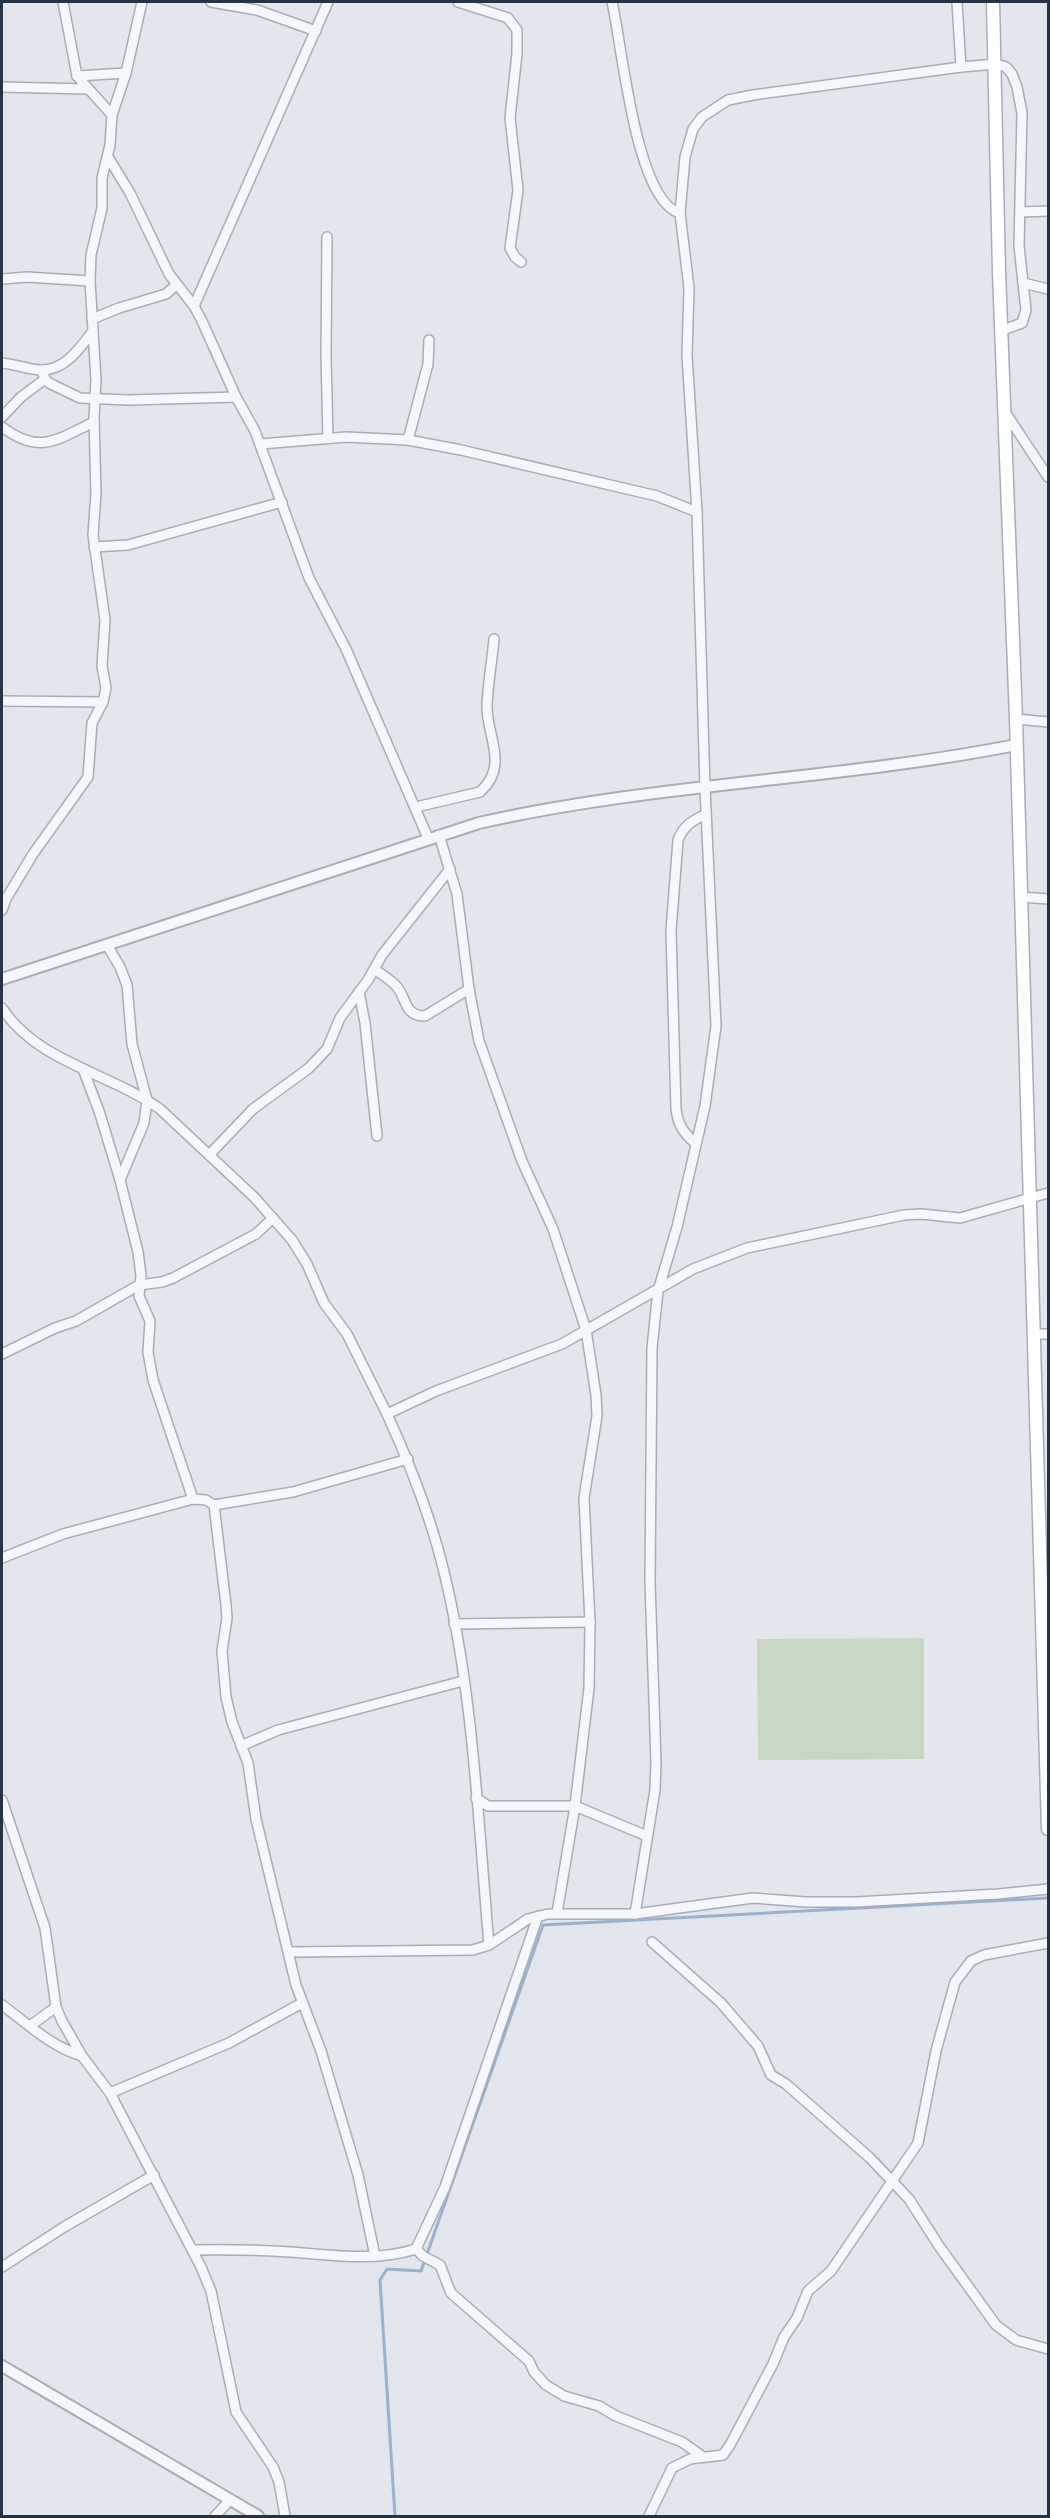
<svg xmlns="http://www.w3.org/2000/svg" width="1050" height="2518" font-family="'Work Sans',sans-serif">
<rect width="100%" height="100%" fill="#e3e6ec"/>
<polygon fill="#c7d7c3" points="924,1638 924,1759 758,1760 757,1639"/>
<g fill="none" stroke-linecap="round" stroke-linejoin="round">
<polyline stroke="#9ab2d0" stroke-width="3" points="395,2516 380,2280 387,2269 421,2271 543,1925 1048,1898"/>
<defs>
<g id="minor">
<polyline points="211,2 257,10 316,31"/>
<polyline points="458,2 508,18 517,30 517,54 510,118 518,190 510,248 515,257 521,262"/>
<path d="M612 2C622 43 635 201 680 213"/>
<polyline points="957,2 961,67"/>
<polyline points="77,76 126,73"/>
<polyline points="2,87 87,89"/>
<polyline points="112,115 126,73 142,2"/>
<polyline points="108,157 130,193 169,274 194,306 202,321 236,397 255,431 309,578 346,649 428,838"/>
<polyline points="1021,212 1048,211"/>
<polyline points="327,237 326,356 328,438"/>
<polyline points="2,279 27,277 90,281"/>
<polyline points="194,306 328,2"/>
<polyline points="92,319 119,308 166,294 176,285"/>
<polyline points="1003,330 1022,323 1026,310 1023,283 1048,289"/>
<path d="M2 363C14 364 27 369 40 370 65 371 80 348 93 331"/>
<polyline points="42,370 45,379 49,383 80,398 128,400 236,397"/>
<polyline points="1005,412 1048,477"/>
<polyline points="2,417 21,397 45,379"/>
<path d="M2 427C40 455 56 440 94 422"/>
<polyline points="408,440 428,364 429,340"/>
<polyline points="261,444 346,437 408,440 461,450 657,496 697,512"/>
<polyline points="94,547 128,545 282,502"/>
<polyline points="2,701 103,702"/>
<polyline points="1016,719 1048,722"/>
<path d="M416 807 480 792C510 765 486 736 487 705 488 683 492 661 494 639"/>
<polyline points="439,835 457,894 469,989 479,1041 522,1161 553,1229 586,1330 596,1395 597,1416 584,1498 590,1622 589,1688 575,1806 557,1913"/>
<polyline points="1020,897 1048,899"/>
<polyline points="2,910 6,899 33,854 88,777 92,723 103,702 106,688 102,666 105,620 93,535 96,494 94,418 96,380 90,281 91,255 102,208 102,178 110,145 112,115 77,76 63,2"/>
<polyline points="107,945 120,967 127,985 132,1044 147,1100 144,1123 120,1180"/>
<path d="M374 969C381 974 392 980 397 987 407 999 404 1016 425 1016L469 989"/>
<polyline points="359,992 365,1023 377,1136"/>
<path d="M2 1008C37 1062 110 1073 160 1109L254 1197 292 1240 307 1264 324 1303 347 1334 387 1414 436 1391 562 1344 693 1269 747 1248 904 1215 921 1214 960 1218 1048 1193"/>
<polyline points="83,1069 99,1111 120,1180 138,1252 141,1275 139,1296 150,1321 148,1352 153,1380 193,1499"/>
<path d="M695 1143C683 1132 678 1125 676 1109L671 931 678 840C684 825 692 821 706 814"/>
<polyline points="209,1155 253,1109 309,1068 327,1049 340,1018 368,980 382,955 450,869"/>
<polyline points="1033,1334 1048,1334"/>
<polyline points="2,1354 55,1328 76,1321 139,1285 162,1282 173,1278 256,1234 273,1218"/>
<path d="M387 1414C409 1462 429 1512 442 1564 473 1685 478 1820 489 1945"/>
<polyline points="214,1505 293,1492 408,1459"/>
<polyline points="2,1558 63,1534 193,1499 206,1500 214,1505 226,1605 227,1618 222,1651 226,1697 232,1722 248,1763 256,1819 296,1985 321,2051 358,2175 375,2256"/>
<polyline points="454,1624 590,1622"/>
<polyline points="241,1746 278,1730 463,1681"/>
<polyline points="476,1798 488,1806 575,1806 647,1836"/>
<polyline points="2,1800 45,1928 56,2007 62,2021 82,2056 110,2093 201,2267 211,2291 236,2412 273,2467 279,2482 285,2516"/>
<polyline points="635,1914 655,1790 656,1762 650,1582 652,1348 658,1291 677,1227 705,1106 716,1026 705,788 697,512 687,355 689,288 680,213 685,157 693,129 702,117 728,100 753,95 961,67 996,64 1006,67 1012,74 1017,87 1022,113 1019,246 1023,283"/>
<polyline points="652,1942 721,2003 758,2046 771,2075 786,2084 870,2158 909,2199 939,2246 996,2325 1016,2340 1048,2349"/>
<polyline points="289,1952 473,1950 489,1945 528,1919 548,1914 635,1914 753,1898 806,1902 856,1902 998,1894 1048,1889"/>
<path d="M2 2005C28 2024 50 2046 82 2056"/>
<polyline points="30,2026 56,2007"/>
<polyline points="110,2093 229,2043 302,2003"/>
<polyline points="416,2249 423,2256 440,2265 451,2293 529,2361 534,2372 546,2385 564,2396 599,2406 616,2416 682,2442 703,2457"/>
<path d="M193 2250C226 2249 258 2250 291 2252 333 2255 375 2262 416 2249L445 2187 538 1916"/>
<polyline points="2,2267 64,2227 154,2175"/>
<polyline points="215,2516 230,2500"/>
<polyline points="649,2516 672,2468 690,2459 723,2455 730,2445 773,2364 784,2337 797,2318 808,2291 831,2271 918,2143 936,2051 955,1982 971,1961 984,1955 1048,1943"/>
</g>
<g id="tertiary">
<path d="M2 979 479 823C655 783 838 780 1016 745"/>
<polyline points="2,2366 258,2516"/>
</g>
<polyline id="secondary" points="993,2 999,272 1016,719 1048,1829"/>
</defs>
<use href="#minor" stroke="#a7acb7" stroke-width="12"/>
<use href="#tertiary" stroke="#a7acb7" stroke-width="14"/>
<use href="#secondary" stroke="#a7acb7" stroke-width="15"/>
<use href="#minor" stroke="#f6f7fa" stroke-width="9"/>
<use href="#tertiary" stroke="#f6f7fa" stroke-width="10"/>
<use href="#secondary" stroke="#fff" stroke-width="12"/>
</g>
<rect width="1050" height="2518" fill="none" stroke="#283247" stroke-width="6"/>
</svg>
